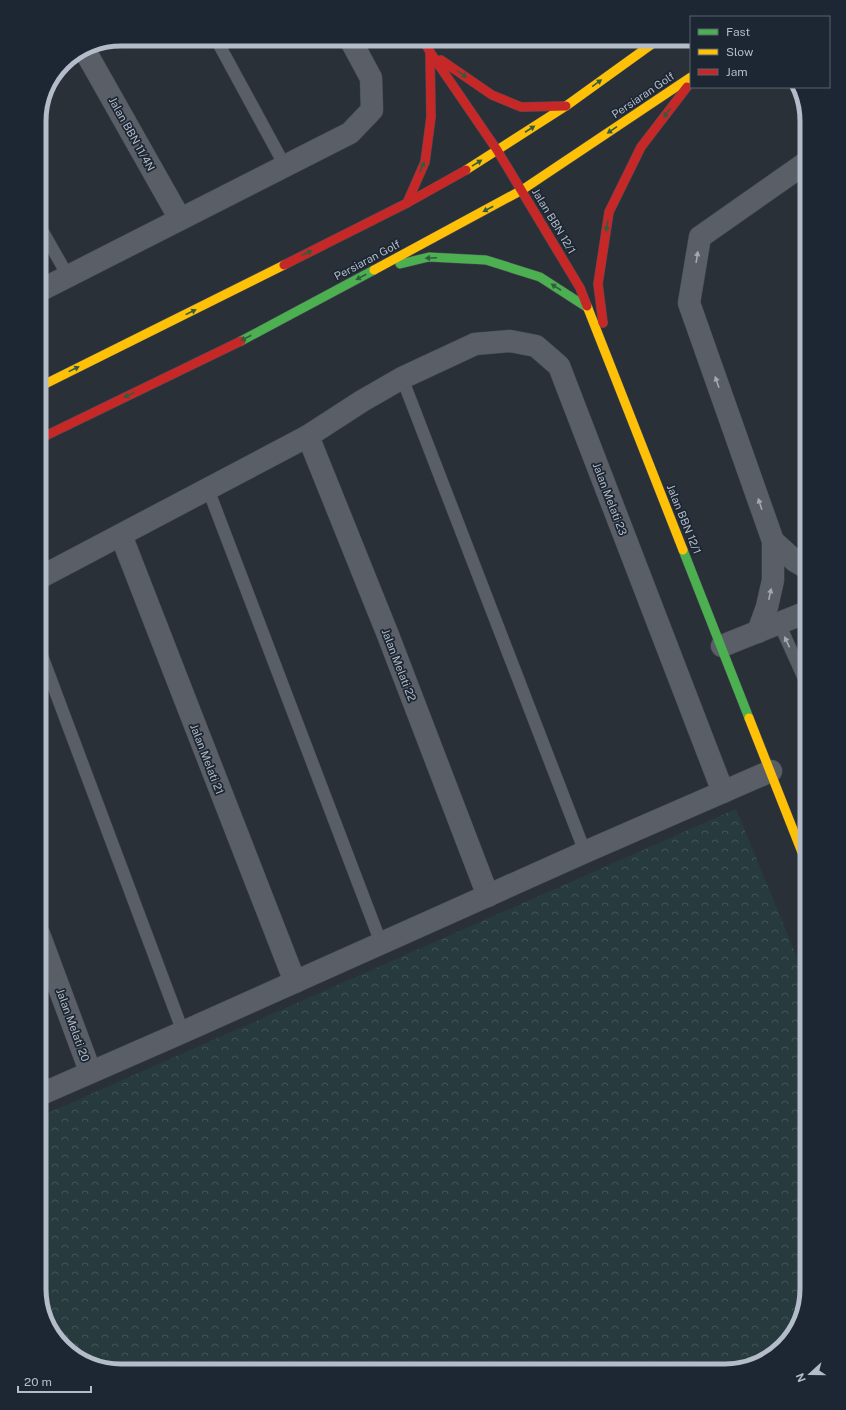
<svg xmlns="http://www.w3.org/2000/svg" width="846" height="1410" font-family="'Public Sans',sans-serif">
<defs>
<pattern id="forest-crowns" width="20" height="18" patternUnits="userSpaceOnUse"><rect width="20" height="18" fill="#273a3e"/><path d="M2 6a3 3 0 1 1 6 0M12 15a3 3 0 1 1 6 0" fill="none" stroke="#445559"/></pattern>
</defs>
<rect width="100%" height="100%" fill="#2a3038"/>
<polygon fill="url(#forest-crowns)" points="736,809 807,982 807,1289 793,1334 761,1363 725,1371 116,1371 75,1357 47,1325 39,1289 39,1117"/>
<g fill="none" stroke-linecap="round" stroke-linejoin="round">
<defs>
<g id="lane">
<polyline points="216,39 285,166"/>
<polyline points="39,225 68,276"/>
<polyline points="402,378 585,852"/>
<polyline points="208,489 381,943"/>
<polyline points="779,623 807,685"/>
<polyline points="39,648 183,1032"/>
</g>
<g id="street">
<polyline points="84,49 180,219"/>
<polyline points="39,291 350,133 372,110 371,78 350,39"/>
<polyline points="308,436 388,635 488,896"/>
<polyline points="121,535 295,982"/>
<polyline points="773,541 795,561 807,568"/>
<polyline points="39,578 308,436 362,401 402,378 475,344 510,341 536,346 559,366 723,792"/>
<polyline points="758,632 767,607 773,580 773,541 689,303 700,237 807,162"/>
<polyline points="722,646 807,612"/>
<polyline points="39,934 90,1071"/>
<polyline points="39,1095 183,1032 585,852 771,771"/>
</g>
<g id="fast">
<polyline points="400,264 429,257 486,260 540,277 588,308"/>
<polyline points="241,341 374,270"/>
<polyline points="683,550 749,718"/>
</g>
<g id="slow">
<polyline points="466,170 566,106 659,39"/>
<polyline points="374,270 522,190 691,77"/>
<polyline points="587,306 683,550"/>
<polyline points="39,387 284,265"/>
<polyline points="749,718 807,865"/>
</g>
<g id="jam">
<polyline points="423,39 430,52 497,150 580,288 587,306"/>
<polyline points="441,60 492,95 521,107 566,106"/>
<polyline points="407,203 425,162 431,117 430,52"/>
<polyline points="284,265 407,203 466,170"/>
<polyline points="603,323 598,284 609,212 641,147 687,87"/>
<polyline points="39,439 241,341"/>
</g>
</defs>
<use href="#lane" stroke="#484c53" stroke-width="13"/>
<use href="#street" stroke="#484c53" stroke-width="23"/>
<use href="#fast" stroke="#484c53" stroke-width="10"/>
<use href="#slow" stroke="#484c53" stroke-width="10"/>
<use href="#jam" stroke="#484c53" stroke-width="10"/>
<use href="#lane" stroke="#5a5e66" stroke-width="12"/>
<use href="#street" stroke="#5a5e66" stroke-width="22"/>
<use href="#fast" stroke="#4caf50" stroke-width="9"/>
<use href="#slow" stroke="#ffc107" stroke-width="9"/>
<use href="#jam" stroke="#c62828" stroke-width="9"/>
</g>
<defs><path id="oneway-solid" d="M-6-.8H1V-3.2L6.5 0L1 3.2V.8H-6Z"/></defs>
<g fill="#305d3f">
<use href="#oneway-solid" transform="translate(462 74) rotate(35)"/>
<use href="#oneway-solid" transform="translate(597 83) rotate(-36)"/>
<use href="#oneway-solid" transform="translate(667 113) rotate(127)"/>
<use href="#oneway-solid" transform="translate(530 129) rotate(-33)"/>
<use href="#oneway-solid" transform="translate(612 130) rotate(146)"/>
<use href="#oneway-solid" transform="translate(477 163) rotate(-32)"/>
<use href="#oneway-solid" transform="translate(422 167) rotate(-67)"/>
<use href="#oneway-solid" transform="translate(488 209) rotate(152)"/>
<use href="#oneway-solid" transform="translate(607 226) rotate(99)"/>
<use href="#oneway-solid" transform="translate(307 253) rotate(-27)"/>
<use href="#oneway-solid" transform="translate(431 258) rotate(177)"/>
<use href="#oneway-solid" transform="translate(361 277) rotate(152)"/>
<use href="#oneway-solid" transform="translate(556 287) rotate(-147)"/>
<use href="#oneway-solid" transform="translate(191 312) rotate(-26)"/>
<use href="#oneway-solid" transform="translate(246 338) rotate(152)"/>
<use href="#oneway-solid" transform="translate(74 369) rotate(-26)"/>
<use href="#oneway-solid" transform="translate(129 395) rotate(154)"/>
</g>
<g fill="#a2a9b5">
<use href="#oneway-solid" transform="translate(697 257) rotate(-81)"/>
<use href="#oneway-solid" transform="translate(717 382) rotate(-109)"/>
<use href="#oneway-solid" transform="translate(760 504) rotate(-109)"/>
<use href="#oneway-solid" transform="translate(770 594) rotate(-78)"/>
<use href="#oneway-solid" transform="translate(787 642) rotate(-115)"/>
</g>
<g text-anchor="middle" stroke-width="3.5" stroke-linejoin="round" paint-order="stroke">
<g font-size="11" fill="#b4bcc9" stroke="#1d2633">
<text transform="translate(643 95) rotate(-34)" y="4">Persiaran Golf</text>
<text transform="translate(132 134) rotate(61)" y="4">Jalan BBN 11/4N</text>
<text transform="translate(554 221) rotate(59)" y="4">Jalan BBN 12/1</text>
<text transform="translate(367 260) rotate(-28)" y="4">Persiaran Golf</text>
<text transform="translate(610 499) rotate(69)" y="4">Jalan Melati 23</text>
<text transform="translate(684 519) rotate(68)" y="4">Jalan BBN 12/1</text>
<text transform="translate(399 665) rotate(69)" y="4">Jalan Melati 22</text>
<text transform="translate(207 759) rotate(69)" y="4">Jalan Melati 21</text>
<text transform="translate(73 1025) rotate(70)" y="4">Jalan Melati 20</text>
</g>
</g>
<path d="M0 0H846V1410H0ZM121 46H725A75 75 0 0 1 800 121V1289A75 75 0 0 1 725 1364H121A75 75 0 0 1 46 1289V121A75 75 0 0 1 121 46Z" fill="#1d2633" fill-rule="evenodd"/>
<path fill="none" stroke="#b4bcc9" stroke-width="5" d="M121 46H725A75 75 0 0 1 800 121V1289A75 75 0 0 1 725 1364H121A75 75 0 0 1 46 1289V121A75 75 0 0 1 121 46Z"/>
<rect x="690" y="16" width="140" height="72" fill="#1d2633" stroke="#59626f"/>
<rect x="698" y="29" width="20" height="6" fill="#4caf50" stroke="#59626f"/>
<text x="726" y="36" font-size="12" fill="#b4bcc9">Fast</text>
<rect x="698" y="49" width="20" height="6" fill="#ffc107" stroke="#59626f"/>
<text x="726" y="56" font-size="12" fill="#b4bcc9">Slow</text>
<rect x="698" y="69" width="20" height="6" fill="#c62828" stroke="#59626f"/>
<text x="726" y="76" font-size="12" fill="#b4bcc9">Jam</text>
<g transform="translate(810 1374) rotate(249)" stroke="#1d2633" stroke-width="3" paint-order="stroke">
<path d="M0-3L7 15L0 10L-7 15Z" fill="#b4bcc9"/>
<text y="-6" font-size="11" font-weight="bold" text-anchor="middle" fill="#b4bcc9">N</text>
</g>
<path d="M18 1386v6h73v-6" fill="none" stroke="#b4bcc9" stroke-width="2"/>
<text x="24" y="1386" font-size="12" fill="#b4bcc9" stroke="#1d2633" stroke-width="3" paint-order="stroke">20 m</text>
</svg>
